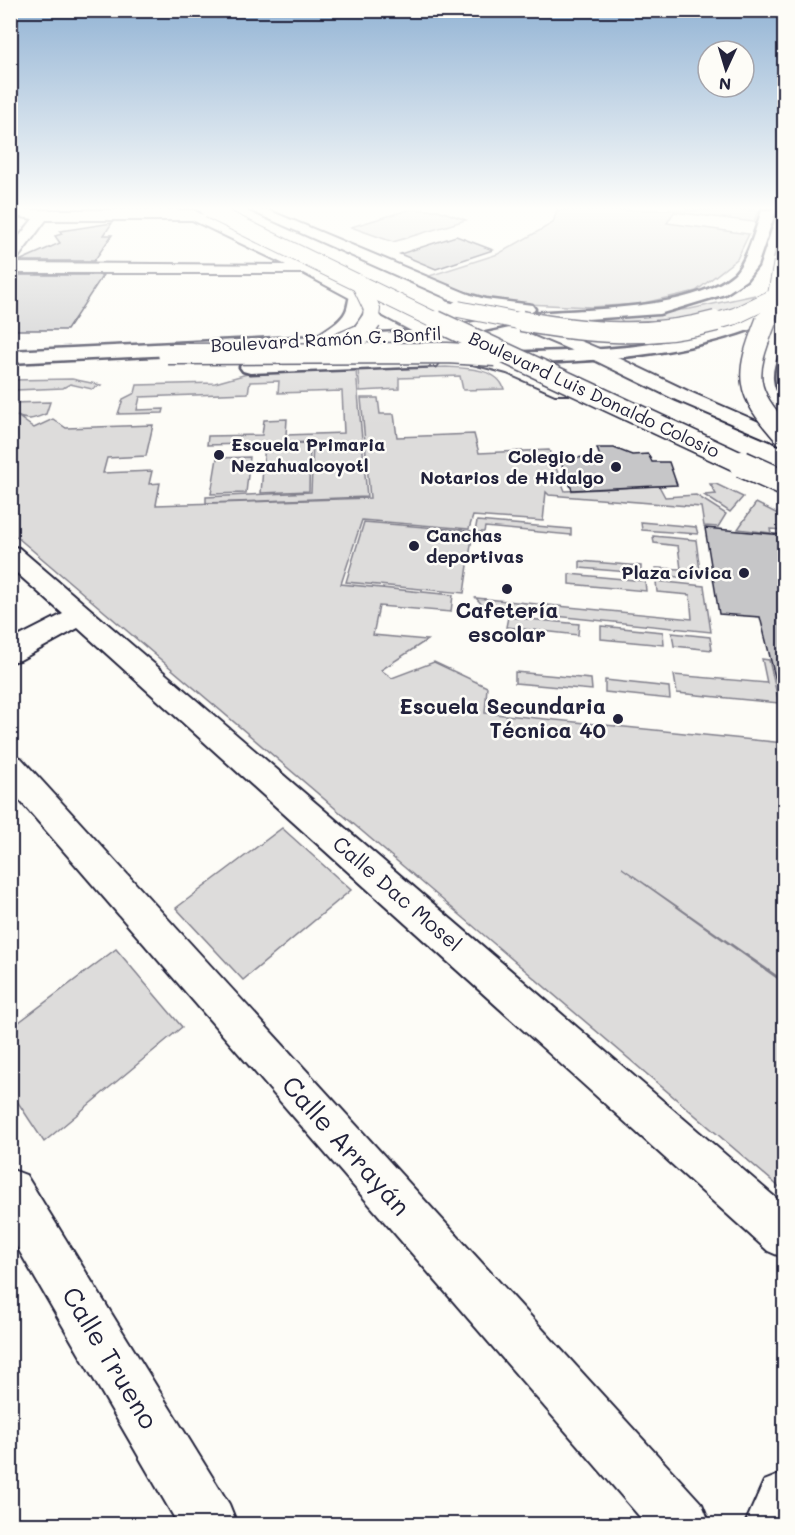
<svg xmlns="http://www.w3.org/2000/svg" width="795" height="1535" font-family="Mali,sans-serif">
<rect width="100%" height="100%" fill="#fdfcf7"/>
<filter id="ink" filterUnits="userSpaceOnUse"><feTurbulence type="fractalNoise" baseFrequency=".0167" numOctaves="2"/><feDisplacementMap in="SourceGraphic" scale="12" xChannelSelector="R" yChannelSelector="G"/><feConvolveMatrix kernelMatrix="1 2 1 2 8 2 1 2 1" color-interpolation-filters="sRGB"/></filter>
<g filter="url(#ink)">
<g fill="#dddcdb" stroke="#807f8b" stroke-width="1.5">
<polygon points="408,210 438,210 466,220 393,242 351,227"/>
<polygon points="557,210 758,210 754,222 674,212 667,223 749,234 737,259 696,291 639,304 591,307 504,303 474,298 423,278 498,254 553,223"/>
<polygon points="755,295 742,306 720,317 632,330 618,317 690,309"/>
<path d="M784 343V410C769 387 772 367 784 343Z"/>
<path d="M446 367C465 368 498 368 504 389L463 390 460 376 399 378V389L360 391 358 370Z"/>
<polygon points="356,370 367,497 206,503 206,497 311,492 313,442 207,445 208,436 262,435 264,420 287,419 286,435 344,433 342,391 278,393 279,381 250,382 248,393 140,397 137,410 164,409 163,413 118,414 123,399 135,393 137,385 215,383 247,374"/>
<polygon points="72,379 101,385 92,389 70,384 63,388 16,390 11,401 11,380"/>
<path d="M361 398H378L380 414H394L397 437 474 434 479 453 549 450 565 491 659 486 665 497 696 495 726 514 718 527 704 526 701 507 549 495 546 492 543 521 473 516 469 529 362 520 341 584 453 595 451 612 379 606 373 635 427 640 381 670 392 678 434 662 487 687 485 713 784 743V981L622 868 784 983V1191L11 532V403L50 402 46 414C35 418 28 422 17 416L34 428 53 419 66 428 153 425 146 456 107 458 103 473 152 471 149 484 160 483 156 505 370 498Z"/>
<polygon points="310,443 309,491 261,493 265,444"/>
<polygon points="250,457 246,493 211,494 217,458"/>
<polygon points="710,484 716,484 743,497 730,512 704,495 716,494"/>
<polygon points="756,503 784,517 784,530 770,529 771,533 738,529"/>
<polygon points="477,521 571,529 571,535 485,527 484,532 475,532"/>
<polygon points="364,522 473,531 464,593 346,582"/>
<polygon points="641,522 696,527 698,534 642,530"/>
<polygon points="653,536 696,540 701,579 656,575 656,568 681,569 678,546 654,543"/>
<polygon points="580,561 641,566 641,573 580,568"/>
<polygon points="569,574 645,581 646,591 569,584"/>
<polygon points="656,581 704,586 711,632 486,609 476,598 692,619 690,595 657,592"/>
<polygon points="508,617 579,624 578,635 506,627"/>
<polygon points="601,626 663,632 664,645 601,639"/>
<polygon points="672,633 710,637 712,650 674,646"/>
<polygon points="762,659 769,660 779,703 677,693 674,675 767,683"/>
<polygon points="515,672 591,679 592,690 515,683"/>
<polygon points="605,680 669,687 670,699 605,692"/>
<polygon points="282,828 351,890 243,980 176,908"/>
<polygon points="116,949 182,1027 44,1142 11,1092 11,1028"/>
</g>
<g fill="#c6c6c8" stroke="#22223b" stroke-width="1.5">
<polygon points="112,223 104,235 112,235 94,261 19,261 60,243 55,236 62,234 60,231"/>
<polygon points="456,236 493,250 436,269 400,254"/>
<polygon points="10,275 103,275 67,330 10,330"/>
<polygon points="597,448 614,448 632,455 648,454 652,462 669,462 677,485 572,490 559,458 600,457"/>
<polygon points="705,528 784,535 784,680 776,681 760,617 719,614"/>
</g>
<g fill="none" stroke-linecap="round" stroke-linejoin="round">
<defs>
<g id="minor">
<polygon points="10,210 193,210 313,267 485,356 521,365 569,386 572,390 569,394 555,394 507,373 473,364 303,273 10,273 10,263 286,265 192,220 46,220 15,262 10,263 10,248 33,219 10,215"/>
<polygon points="249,210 268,210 604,351 690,392 784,433 784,446 676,400 592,359 447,298"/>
<polygon points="10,546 19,548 784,1205 784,1258 768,1251 78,628 20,660 10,662 10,641 63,614 10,567"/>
<polygon points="10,755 21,758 702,1504 710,1524 646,1524 10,789"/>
<polygon points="10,1169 26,1175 229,1504 237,1524 178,1524 10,1235"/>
<polygon points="784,1473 784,1524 745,1524 764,1481"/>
</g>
<g id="major">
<path d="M762 210H776L757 266 746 280 725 294 659 314 516 324 433 342 10 363V351L317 336C327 329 341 322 346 311 349 305 348 298 352 292H364L366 296C365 313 356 325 343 335L433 330 519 313 484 309 447 299 445 295 447 291 453 290 485 299 532 305 535 309 532 313C587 309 692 310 734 274 747 262 756 227 762 210Z"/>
<path d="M784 306C785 314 786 325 784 334 782 349 772 362 773 379 774 396 790 410 783 426L776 424C743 379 752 370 771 322 677 359 592 361 492 365L485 363 482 359 485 355 492 353C557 351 624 352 688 337 721 330 752 314 784 306Z"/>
<polygon points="429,356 436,358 439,362 436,366 250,373 243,371 240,367 243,363 250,361"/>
</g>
</defs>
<use href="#minor" stroke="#22223b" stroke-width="4"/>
<use href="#major" stroke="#22223b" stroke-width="5"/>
<use href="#minor" fill="#fdfcf7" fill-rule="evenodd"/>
<use href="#major" fill="#fdfcf7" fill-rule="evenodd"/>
<defs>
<g id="major-bridge-far2">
<polyline points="209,210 440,323"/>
<polyline points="359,282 372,309 370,323"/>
<polyline points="458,309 529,323"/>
<polyline points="710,323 735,316 770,299"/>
<polyline points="766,323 776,295 784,250"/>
</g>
<g id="major-bridge-far1">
<polyline points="436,321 745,465"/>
<path d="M521 321C585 333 652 339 716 321"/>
<path d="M766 321C744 377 744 390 784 435"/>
<polyline points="325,350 362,334 371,321"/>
<polyline points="168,354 447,353 495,356"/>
</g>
<polyline id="major-bridge" points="742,464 784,483"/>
</defs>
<use href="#major-bridge-far2" stroke="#22223b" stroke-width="18" stroke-linecap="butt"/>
<use href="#major-bridge-far1" stroke="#22223b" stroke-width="23" stroke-linecap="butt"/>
<use href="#major-bridge" stroke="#22223b" stroke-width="29" stroke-linecap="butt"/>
<use href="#major-bridge-far2" stroke="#fdfcf7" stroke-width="16"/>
<use href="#major-bridge-far1" stroke="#fdfcf7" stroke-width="20"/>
<use href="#major-bridge" stroke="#fdfcf7" stroke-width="26"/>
</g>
</g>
<linearGradient id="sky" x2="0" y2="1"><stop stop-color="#92b3d4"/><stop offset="0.49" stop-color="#fefefb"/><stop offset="1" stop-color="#fefefb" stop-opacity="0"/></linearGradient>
<rect width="795" height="425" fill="url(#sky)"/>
<g fill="#22223b" stroke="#fdfcf7" stroke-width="2">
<circle cx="219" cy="455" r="6"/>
<circle cx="616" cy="467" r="6"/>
<circle cx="414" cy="546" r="6"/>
<circle cx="744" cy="573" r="6"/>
<circle cx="507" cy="589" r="6"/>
<circle cx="618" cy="719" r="6"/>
</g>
<g text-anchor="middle" stroke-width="5" stroke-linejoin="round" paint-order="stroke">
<g font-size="18" fill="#22223b" stroke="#fdfcf7">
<text transform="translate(326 340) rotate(-3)" y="6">Boulevard Ramón G. Bonfil</text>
<text transform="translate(594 395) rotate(25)" y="6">Boulevard Luis Donaldo Colosio</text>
</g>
<g font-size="18" font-weight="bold" fill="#22223b" stroke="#fdfcf7" text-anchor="start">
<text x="231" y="451">Escuela Primaria<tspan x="231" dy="21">Nezahualcoyotl</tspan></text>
<text x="604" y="463" text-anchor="end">Colegio de<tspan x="604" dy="21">Notarios de Hidalgo</tspan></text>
<text x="426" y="542">Canchas<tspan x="426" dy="21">deportivas</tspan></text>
<text x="732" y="579" text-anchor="end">Plaza cívica</text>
</g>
<g font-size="21" font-weight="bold" fill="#22223b" stroke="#fdfcf7">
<text x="507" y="618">Cafetería<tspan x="507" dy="24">escolar</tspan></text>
<text x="606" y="714" text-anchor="end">Escuela Secundaria<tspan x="606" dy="24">Técnica 40</tspan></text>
</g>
<g font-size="21" fill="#22223b" stroke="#fdfcf7">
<text transform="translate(397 894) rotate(41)" y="7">Calle Dac Mosel</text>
</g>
<g font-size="26" fill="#22223b" stroke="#fdfcf7">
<text transform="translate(346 1146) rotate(48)" y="9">Calle Arrayán</text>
<text transform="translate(110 1358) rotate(59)" y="9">Calle Trueno</text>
</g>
</g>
<rect width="795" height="1535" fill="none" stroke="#fdfcf7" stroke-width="36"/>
<rect x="18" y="18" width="759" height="1499" fill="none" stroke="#22223b" stroke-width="2" filter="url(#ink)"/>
<g transform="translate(726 69) rotate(184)"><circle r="28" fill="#fdfcf7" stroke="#a5a5ac" stroke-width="1.5"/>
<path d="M0-4.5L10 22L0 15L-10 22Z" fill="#22223b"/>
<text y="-9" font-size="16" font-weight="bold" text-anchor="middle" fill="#22223b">N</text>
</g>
</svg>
